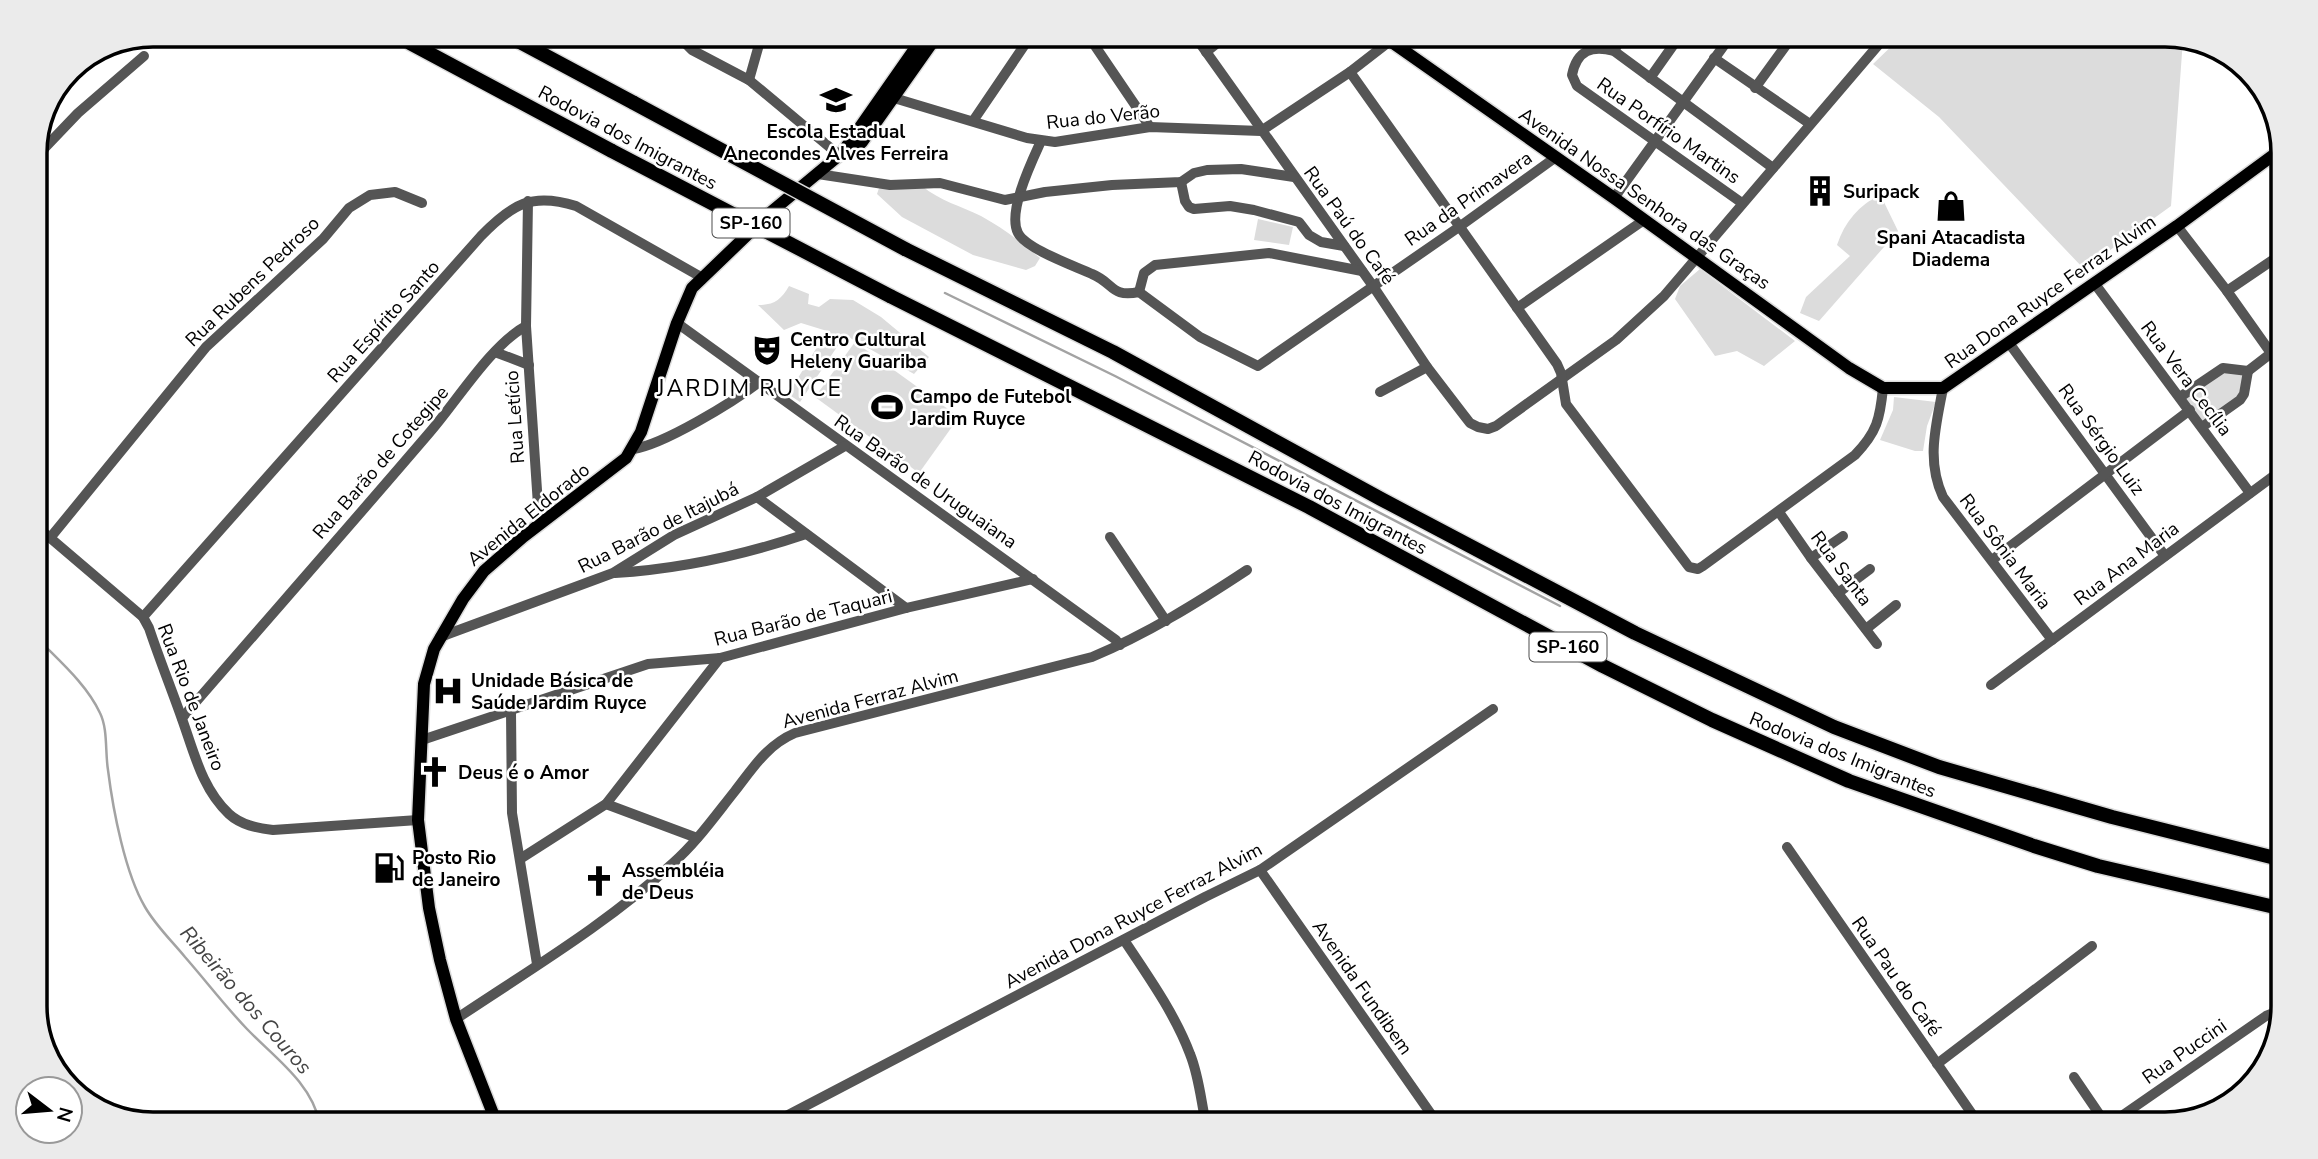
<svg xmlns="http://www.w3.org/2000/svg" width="2318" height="1159" font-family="'Nunito Sans',sans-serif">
<rect width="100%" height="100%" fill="#fff"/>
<g fill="#dcdcdc">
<polygon points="2164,35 2183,39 2171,206 2084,269 1939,117 1873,64 1902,36"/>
<path d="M922 186C940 201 961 206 981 216 1003 228 1021 242 1040 258L1035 266 1026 270 973 255 902 217 877 194 879 188Z"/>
<path d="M1880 194 1898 231 1819 321 1800 313 1806 297 1850 256 1837 245C1845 221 1859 206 1880 194Z"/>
<polygon points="1258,219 1293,227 1289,245 1254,240"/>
<polygon points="1700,269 1795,341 1764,366 1737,351 1715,356 1675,299 1680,286"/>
<path d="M789 286 809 294 808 304 819 307 830 299 853 300 881 317 929 357 914 374 845 335 800 402 788 394 827 331 801 323 784 330 758 305C774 305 781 300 789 286Z"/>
<polygon points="855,342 959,417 919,473 815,397"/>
<polygon points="2223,368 2248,371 2244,394 2202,427 2180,397"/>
<polygon points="1894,397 1936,402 1927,426 1923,451 1915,451 1880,440 1893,410"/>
</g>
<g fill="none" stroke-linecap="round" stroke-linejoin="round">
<g stroke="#a3a3a3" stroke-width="2.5">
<polyline points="945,293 1115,376 1560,606"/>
<path d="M35 636C57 659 86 683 100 713 108 729 105 752 108 770 113 810 125 873 145 907 156 926 171 940 185 957 206 981 225 1006 247 1029 274 1057 312 1083 320 1124"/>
</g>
<defs>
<g id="major">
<polyline points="1386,38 1614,198 1849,368 1883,388 1943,388 2177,226 2283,148"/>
<polyline points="842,153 852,151 862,142 934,40"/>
<polyline points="497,1124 456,1019 440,960 429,908 418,820 424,684 434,649 463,599 484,571 523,537 626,458 641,432 677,323 692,288 771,212 842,153 921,40"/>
</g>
<g id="highway">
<polyline points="520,42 634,103"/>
<polyline points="410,43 612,151"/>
<polyline points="905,249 1113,352 1381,499 1635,633 1834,727 1939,767 2112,817 2283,860"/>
<polyline points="890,296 1309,507 1603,666 1712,720 1849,781 2034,846 2098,866 2283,909"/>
</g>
</defs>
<use href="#major" stroke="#dbdbdb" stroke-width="15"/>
<use href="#highway" stroke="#dbdbdb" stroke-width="17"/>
<g stroke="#555" stroke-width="10">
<polyline points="1197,39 1373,286 1427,367 1463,414 1470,423 1478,427 1488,429 1496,426 1616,340 1664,296 1886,36"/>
<polyline points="1091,40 1150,127"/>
<polyline points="683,41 692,50 749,80 839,155"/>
<polyline points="1614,51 1622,37"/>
<polyline points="1206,52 1222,39"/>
<polyline points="1714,58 1810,124"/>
<path d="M1350 72 1557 364 1561 373 1566 404 1689 567 1698 569 1703 566 1855 455C1877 432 1880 419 1883 388"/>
<polyline points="1650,78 1679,37"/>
<polyline points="749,80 760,41"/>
<polyline points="1755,88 1792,37"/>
<polyline points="888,94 894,98 1027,138 1055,142 1150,127 1261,131 1350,72 1390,41"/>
<polyline points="973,121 1028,40"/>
<path d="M1041 141C1032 161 1007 212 1018 233 1026 249 1075 266 1092 274 1114 283 1111 298 1139 292L1200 337 1258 366 1459 227 1556 157"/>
<polyline points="35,158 78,113 144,56"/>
<polyline points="818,174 890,185 940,183 1005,200 1045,192 1112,185 1181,182 1194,173 1207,170 1241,169 1294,177"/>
<polyline points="1181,182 1185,201 1189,207 1194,209 1230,206 1254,210 1299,222 1309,235 1321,242 1344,246"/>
<polyline points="1614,198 1730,37"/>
<polyline points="528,201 526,326 538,505"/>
<path d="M1742 203 1577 86 1572 75C1577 50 1592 45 1614 51L1773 168"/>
<polyline points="2177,226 2227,291 2283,370"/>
<polyline points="2095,284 2250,493"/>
<polyline points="2227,291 2283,253"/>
<polyline points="1139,292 1144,273 1155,265 1269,253 1362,271"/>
<polyline points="1517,308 1644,220"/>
<polyline points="677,323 1116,640 1120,645"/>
<polyline points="2009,343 2165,556"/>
<polyline points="495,352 529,365"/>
<polyline points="2248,371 2283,344"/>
<path d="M1943 388C1936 426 1926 460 1943 497L2052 640"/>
<polyline points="1380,392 1427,367"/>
<polyline points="2180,397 2223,368 2248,371"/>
<polyline points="2202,427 2240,400 2244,394 2248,371"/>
<path d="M633 449C663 445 733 402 758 383"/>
<polyline points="757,497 906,608"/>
<polyline points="1779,512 1811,558 1877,644"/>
<path d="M35 525 143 617 149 628C159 658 171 688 182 719 194 752 202 789 229 814 241 825 257 828 273 830L418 820"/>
<polyline points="1110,537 1166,621"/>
<polyline points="50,538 206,347 323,239 349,208 370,195 395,192 422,203"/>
<polyline points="1811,558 1843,536"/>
<polyline points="1992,560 2190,410"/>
<path d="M615 573C681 569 744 555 806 534"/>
<polyline points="1838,593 1870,569"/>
<path d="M143 617 481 236C512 204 532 192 576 206L701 277"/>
<polyline points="1866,629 1896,605"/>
<polyline points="440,637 613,573 674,535 757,497 845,446"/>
<polyline points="1991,685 2283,469"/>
<polyline points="511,712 512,813 537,964"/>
<path d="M182 718C264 623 348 528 430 432 457 401 491 345 526 326"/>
<polyline points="422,740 648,664 720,658 906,608 1033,579"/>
<polyline points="606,804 697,838"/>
<polyline points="1787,847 1979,1124"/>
<polyline points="520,859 606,804 720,658"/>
<polyline points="1260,870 1438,1124"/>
<path d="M1124 940C1148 976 1175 1014 1190 1054 1199 1076 1201 1101 1206 1124"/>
<path d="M456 1019C529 970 607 924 672 864 696 843 715 816 735 791 753 768 767 745 795 733L1092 657C1147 634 1197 603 1247 570"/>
<polyline points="1937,1064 2092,946"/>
<polyline points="2074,1077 2106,1124"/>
<polyline points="771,1124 1205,897 1260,870 1493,709"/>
<polyline points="2110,1124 2266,1016 2271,1014 2280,1017"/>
</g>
<use href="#major" stroke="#000" stroke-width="12"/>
<use href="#highway" stroke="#000" stroke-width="14"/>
<defs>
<g id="highway-bridge">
<polyline points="634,103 905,249"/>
<polyline points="612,151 890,296"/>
</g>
</defs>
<use href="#highway-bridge" stroke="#dbdbdb" stroke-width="17" stroke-linecap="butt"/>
<use href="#highway-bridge" stroke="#000" stroke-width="14"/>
</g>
<defs>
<symbol id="school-bare" viewBox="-9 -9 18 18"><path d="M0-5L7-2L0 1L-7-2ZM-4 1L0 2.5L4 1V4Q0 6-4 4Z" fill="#000" stroke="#fff" stroke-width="2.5" paint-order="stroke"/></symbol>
<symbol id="building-bare" viewBox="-9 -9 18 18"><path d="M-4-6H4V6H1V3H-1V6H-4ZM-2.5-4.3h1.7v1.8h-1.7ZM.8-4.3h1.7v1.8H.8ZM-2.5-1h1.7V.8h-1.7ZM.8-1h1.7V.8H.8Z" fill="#000" stroke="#fff" stroke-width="2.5" paint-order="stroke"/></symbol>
<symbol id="shop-bare" viewBox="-9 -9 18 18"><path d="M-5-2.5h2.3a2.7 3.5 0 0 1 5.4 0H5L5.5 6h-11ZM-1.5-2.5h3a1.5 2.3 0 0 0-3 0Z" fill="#000" stroke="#fff" stroke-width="2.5" paint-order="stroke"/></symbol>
<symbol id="theatre-bare" viewBox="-9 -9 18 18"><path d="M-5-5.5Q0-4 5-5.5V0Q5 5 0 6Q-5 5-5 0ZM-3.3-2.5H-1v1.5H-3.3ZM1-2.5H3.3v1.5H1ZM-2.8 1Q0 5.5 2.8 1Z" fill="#000" stroke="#fff" stroke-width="2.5" paint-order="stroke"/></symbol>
<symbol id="stadium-bare" viewBox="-9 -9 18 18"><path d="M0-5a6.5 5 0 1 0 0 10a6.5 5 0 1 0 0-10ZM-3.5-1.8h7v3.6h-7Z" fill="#000" stroke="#fff" stroke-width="2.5" paint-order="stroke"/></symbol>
<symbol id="hospital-bare" viewBox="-9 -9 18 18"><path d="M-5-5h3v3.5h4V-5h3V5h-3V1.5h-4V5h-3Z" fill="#000" stroke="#fff" stroke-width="2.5" paint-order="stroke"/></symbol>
<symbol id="church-bare" viewBox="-9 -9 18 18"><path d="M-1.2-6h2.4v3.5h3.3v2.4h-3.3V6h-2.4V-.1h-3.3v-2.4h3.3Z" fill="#000" stroke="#fff" stroke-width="2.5" paint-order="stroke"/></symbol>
<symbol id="fuel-bare" viewBox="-9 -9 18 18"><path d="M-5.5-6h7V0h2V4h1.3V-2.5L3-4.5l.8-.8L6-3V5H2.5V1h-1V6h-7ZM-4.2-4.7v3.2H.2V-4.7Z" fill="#000" stroke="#fff" stroke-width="2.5" paint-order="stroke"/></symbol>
</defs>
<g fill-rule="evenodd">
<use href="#school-bare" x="814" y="78" width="44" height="44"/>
<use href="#building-bare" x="1798" y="169" width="44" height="44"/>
<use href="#shop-bare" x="1929" y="184" width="44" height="44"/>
<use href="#theatre-bare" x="745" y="328" width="44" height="44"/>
<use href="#stadium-bare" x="865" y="385" width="44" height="44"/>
<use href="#hospital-bare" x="426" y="669" width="44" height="44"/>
<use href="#church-bare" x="413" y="750" width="44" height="44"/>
<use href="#fuel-bare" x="367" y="846" width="44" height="44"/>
<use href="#church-bare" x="577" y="859" width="44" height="44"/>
</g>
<g text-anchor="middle" stroke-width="5" stroke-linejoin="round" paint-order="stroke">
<g fill="#fff" stroke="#4c4c4c" stroke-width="2">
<rect x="712.5" y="208.5" width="77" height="29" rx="5"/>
<rect x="1529.5" y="632.5" width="77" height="29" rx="5"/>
</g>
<g font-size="18" font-weight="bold" fill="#000">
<text x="751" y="229">SP-160</text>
<text x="1568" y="653">SP-160</text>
</g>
<g font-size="19" fill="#000" stroke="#fff">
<text transform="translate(1103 116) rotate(-6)" y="7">Rua do Verão</text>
<text transform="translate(1669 130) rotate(35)" y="7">Rua Porfírio Martins</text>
<text transform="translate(628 137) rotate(28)" y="7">Rodovia dos Imigrantes</text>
<text transform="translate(1468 198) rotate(-35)" y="7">Rua da Primavera</text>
<text transform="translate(1645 198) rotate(35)" y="7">Avenida Nossa Senhora das Graças</text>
<text transform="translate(1350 225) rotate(54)" y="7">Rua Paú do Café</text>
<text transform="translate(252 281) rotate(-44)" y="7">Rua Rubens Pedroso</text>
<text transform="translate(2050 291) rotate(-35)" y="7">Rua Dona Ruyce Ferraz Alvim</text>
<text transform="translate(383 321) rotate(-48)" y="7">Rua Espírito Santo</text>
<text transform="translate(2187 378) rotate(53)" y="7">Rua Vera Cecília</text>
<text transform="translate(514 417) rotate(-94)" y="7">Rua Letício</text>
<text transform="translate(2102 439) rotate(54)" y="7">Rua Sérgio Luiz</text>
<text transform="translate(380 462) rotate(-49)" y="7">Rua Barão de Cotegipe</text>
<text transform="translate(926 481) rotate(35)" y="7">Rua Barão de Uruguaiana</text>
<text transform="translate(1338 502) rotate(28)" y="7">Rodovia dos Imigrantes</text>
<text transform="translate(528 514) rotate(-39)" y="7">Avenida Eldorado</text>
<text transform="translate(658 527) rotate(-27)" y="7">Rua Barão de Itajubá</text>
<text transform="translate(2006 551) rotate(53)" y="7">Rua Sônia Maria</text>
<text transform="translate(2126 563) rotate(-37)" y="7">Rua Ana Maria</text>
<text transform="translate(1842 568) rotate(53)" y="7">Rua Santa</text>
<text transform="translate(803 617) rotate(-14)" y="7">Rua Barão de Taquari</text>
<text transform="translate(192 697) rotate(69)" y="7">Rua Rio de Janeiro</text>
<text transform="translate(870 698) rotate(-15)" y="7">Avenida Ferraz Alvim</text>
<text transform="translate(1843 754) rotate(22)" y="7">Rodovia dos Imigrantes</text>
<text transform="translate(1133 915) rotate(-28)" y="7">Avenida Dona Ruyce Ferraz Alvim</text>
<text transform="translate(1897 976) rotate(55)" y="7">Rua Pau do Café</text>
<text transform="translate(1363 987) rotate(55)" y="7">Avenida Fundibem</text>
<text transform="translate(2184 1051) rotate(-35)" y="7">Rua Puccini</text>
</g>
<g font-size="19" font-weight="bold" fill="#000" stroke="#fff" text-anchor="start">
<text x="836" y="138" text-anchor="middle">Escola Estadual<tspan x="836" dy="22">Anecondes Alves Ferreira</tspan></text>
<text x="1843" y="198">Suripack</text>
<text x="1951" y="244" text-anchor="middle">Spani Atacadista<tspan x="1951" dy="22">Diadema</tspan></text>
<text x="790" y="346">Centro Cultural<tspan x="790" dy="22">Heleny Guariba</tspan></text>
<text x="910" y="403">Campo de Futebol<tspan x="910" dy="22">Jardim Ruyce</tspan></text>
<text x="471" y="687">Unidade Básica de<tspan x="471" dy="22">Saúde Jardim Ruyce</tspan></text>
<text x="458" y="779">Deus é o Amor</text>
<text x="412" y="864">Posto Rio<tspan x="412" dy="22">de Janeiro</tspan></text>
<text x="622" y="877">Assembléia<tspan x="622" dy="22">de Deus</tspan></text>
</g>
<g font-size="21" font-style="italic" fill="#444" stroke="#fff">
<text transform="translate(246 1000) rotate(49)" y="7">Ribeirão dos Couros</text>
</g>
<g font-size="23" letter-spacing="2" fill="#000" stroke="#fff">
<text x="750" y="396">JARDIM RUYCE</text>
</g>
</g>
<path d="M0 0H2318V1159H0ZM153 47H2165A106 106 0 0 1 2271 153V1006A106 106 0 0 1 2165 1112H153A106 106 0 0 1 47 1006V153A106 106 0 0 1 153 47Z" fill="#ebebeb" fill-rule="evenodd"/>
<path fill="none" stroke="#000" stroke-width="3.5" d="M153 47H2165A106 106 0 0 1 2271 153V1006A106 106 0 0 1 2165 1112H153A106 106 0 0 1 47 1006V153A106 106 0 0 1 153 47Z"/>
<g transform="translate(49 1110) rotate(106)"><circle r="33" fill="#ffffff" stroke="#999999" stroke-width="2"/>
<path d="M0-5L12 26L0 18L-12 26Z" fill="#000000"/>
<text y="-10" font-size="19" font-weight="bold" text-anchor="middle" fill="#000000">N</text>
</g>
</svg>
